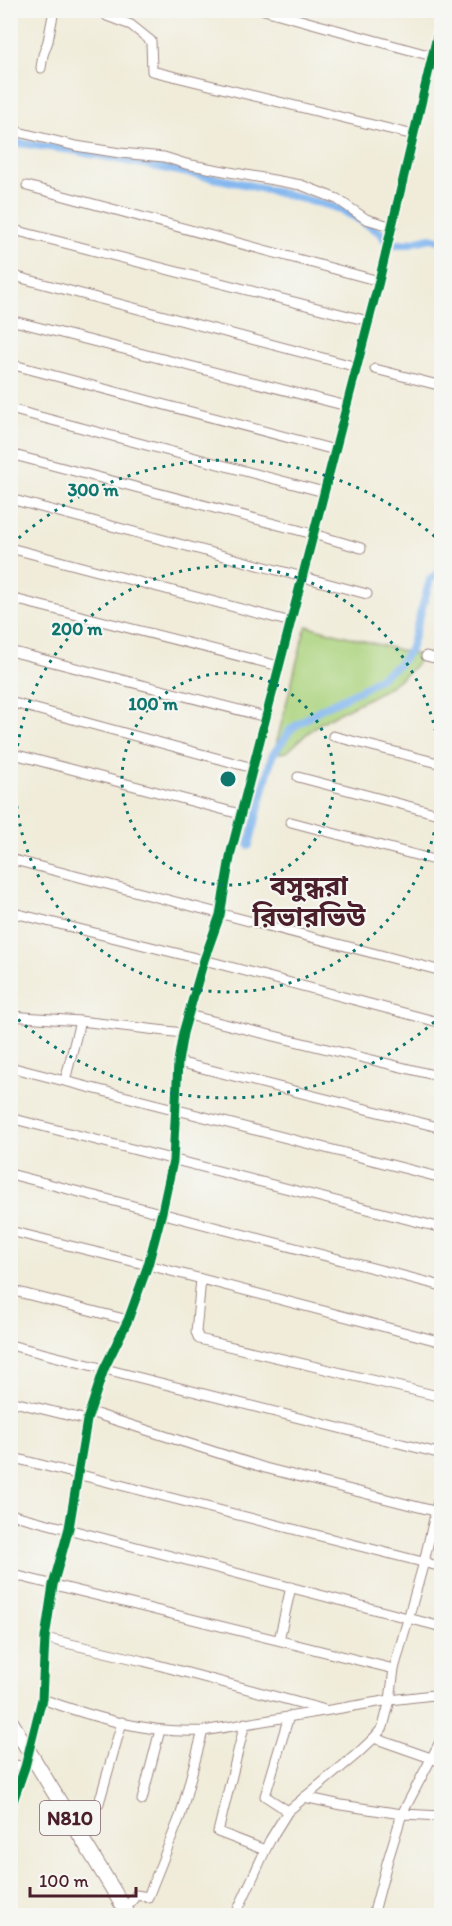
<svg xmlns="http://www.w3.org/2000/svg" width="452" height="1926" font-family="Itim,'Noto Sans Bengali',sans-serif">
<rect width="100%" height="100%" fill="#f6f6f2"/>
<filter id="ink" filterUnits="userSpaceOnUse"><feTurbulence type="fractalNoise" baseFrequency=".0167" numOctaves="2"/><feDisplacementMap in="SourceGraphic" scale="12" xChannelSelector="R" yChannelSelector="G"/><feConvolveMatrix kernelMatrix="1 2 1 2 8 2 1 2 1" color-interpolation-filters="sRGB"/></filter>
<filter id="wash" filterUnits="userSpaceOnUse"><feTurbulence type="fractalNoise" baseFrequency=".008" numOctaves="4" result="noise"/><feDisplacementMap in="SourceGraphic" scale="24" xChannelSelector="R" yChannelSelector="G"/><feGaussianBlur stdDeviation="1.35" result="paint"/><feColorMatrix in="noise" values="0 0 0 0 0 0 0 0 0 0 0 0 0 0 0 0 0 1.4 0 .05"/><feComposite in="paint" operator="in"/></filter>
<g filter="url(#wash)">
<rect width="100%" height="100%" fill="#f0ecd9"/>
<path fill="#abd37d" stroke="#7a7954" stroke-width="1.5" d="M307 626 422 656C401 688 355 703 322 722 309 730 298 742 287 752L280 753 276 749 277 741 304 633Z"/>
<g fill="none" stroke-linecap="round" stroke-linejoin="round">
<g stroke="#81b6ef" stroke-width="8">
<polyline points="10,142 72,150 244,184 332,206 357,218 381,233 385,240 391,244 405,244 431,238 442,241"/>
<polyline points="249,845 272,756 291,729 319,710 364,688 398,665 410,650 430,580 442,569"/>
</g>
</g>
</g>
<g filter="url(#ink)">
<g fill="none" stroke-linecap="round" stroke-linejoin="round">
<defs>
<g id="minor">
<polyline points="105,10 107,16 131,25 151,41 152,71 414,135"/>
<polyline points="264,10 432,56"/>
<polyline points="427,10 442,14"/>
<polyline points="41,68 43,55 48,41 54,10"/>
<polyline points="10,130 76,146 120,153 164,157 186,164 301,185 337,199 366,219 393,227"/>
<polyline points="27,186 379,281"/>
<polyline points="10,229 368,321"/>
<polyline points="10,275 357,367"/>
<polyline points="10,320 347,406"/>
<polyline points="10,364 335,450"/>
<polyline points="375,369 442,386"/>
<polyline points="10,409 324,492"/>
<polyline points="10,454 313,534 361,548"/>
<polyline points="10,499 367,594"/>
<polyline points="10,548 291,622"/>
<polyline points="10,598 279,666"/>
<polyline points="10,651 266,717"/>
<polyline points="426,656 442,660"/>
<polyline points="10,702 253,768"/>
<polyline points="333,736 442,764"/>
<polyline points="10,753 240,814"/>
<polyline points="298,777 442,815"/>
<polyline points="291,822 442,862"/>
<polyline points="10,859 442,971"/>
<polyline points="10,912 204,960 442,1023"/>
<polyline points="188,1015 442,1077"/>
<polyline points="10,1016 80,1021 183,1033"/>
<polyline points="178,1062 442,1128"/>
<polyline points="10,1067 442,1178"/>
<polyline points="65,1081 80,1021"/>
<polyline points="10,1118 442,1228"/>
<polyline points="10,1174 442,1286"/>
<polyline points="10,1231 148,1265 442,1342"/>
<polyline points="201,1279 196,1332 199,1339 442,1397"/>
<polyline points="10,1290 128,1320"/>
<polyline points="10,1345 442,1454"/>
<polyline points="10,1401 87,1420"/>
<polyline points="90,1412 265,1468 442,1513"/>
<polyline points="10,1457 442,1567"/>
<polyline points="10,1514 442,1627"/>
<polyline points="10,1574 394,1669"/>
<polyline points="45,1638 143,1661 322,1709"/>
<polyline points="279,1640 291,1587"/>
<path d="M42 1699C93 1717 148 1734 203 1731L390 1700 442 1694"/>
<polyline points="245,1723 218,1832 265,1850"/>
<polyline points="374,1738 442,1762"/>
<polyline points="10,1764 25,1767"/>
<polyline points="304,1797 341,1805 402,1814 442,1816"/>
<polyline points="142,1800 160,1730"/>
<polyline points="99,1803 122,1722"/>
<polyline points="10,1810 25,1767 42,1699 45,1638 53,1585 69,1528 87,1420 104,1369 128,1320 148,1265 162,1212 173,1161 178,1062 183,1033 204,960 220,915 231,852 379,281 442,15"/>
<polyline points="288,1811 265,1796 289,1716"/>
<polyline points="125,1910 136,1895 148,1897 181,1814 203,1731"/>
<polyline points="235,1916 270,1840 288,1811 357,1754 374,1738 383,1727 390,1700 394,1669 424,1562 442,1484"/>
<polyline points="373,1916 387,1863 402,1814 442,1738"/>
</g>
<polyline id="highway" points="10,1720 129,1916"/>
</defs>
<use href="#minor" stroke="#9d8682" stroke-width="11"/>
<use href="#highway" stroke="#9d8682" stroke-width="16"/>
<use href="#minor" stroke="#fff" stroke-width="9"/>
<use href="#highway" stroke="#fff" stroke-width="14"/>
<defs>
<polyline id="cycleway" points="10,1810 25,1767 42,1699 45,1638 53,1585 69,1528 87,1420 104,1369 128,1320 148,1265 162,1212 173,1161 178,1062 183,1033 204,960 220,915 231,852 379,281 442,15"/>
</defs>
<use href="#cycleway" stroke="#f6f6f2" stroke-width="13"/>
<use href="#cycleway" stroke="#00873e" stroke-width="9"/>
</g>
</g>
<g fill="none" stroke="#0f766e" stroke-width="3" stroke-dasharray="3 6">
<circle cx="228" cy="779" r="106"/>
<circle cx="228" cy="779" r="213"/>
<path d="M441 1016A319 319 0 0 1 12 1014M12 544A319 319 0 0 1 441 542"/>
</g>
<g text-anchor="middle" stroke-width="4.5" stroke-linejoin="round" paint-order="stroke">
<rect fill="#f6f6f2" stroke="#7e6067" stroke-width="1.5" x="40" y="1801" width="60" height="34" rx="4.5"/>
<g font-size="20" font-weight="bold" fill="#4a1f2b">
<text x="70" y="1825">N810</text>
</g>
<g font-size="27" font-weight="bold" fill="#4a1f2b" stroke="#f6f6f2">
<text x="309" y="895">বসুন্ধরা<tspan x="309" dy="31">রিভারভিউ</tspan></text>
</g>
</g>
<circle cx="228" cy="779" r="9" fill="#0f766e" stroke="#f6f6f2" stroke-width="3"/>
<g font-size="18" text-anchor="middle" font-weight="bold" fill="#0f766e" stroke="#f6f6f2" stroke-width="4.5" stroke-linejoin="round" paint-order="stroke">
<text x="93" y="496">300 m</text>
<text x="77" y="635">200 m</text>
<text x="153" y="710">100 m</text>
</g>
<rect width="452" height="1926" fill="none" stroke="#f6f6f2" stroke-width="36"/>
<path d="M30 1887v9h106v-9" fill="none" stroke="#4a1f2b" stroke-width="3"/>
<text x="39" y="1887" font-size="18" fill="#4a1f2b" stroke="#f6f6f2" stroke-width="4.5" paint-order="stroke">100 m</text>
</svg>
